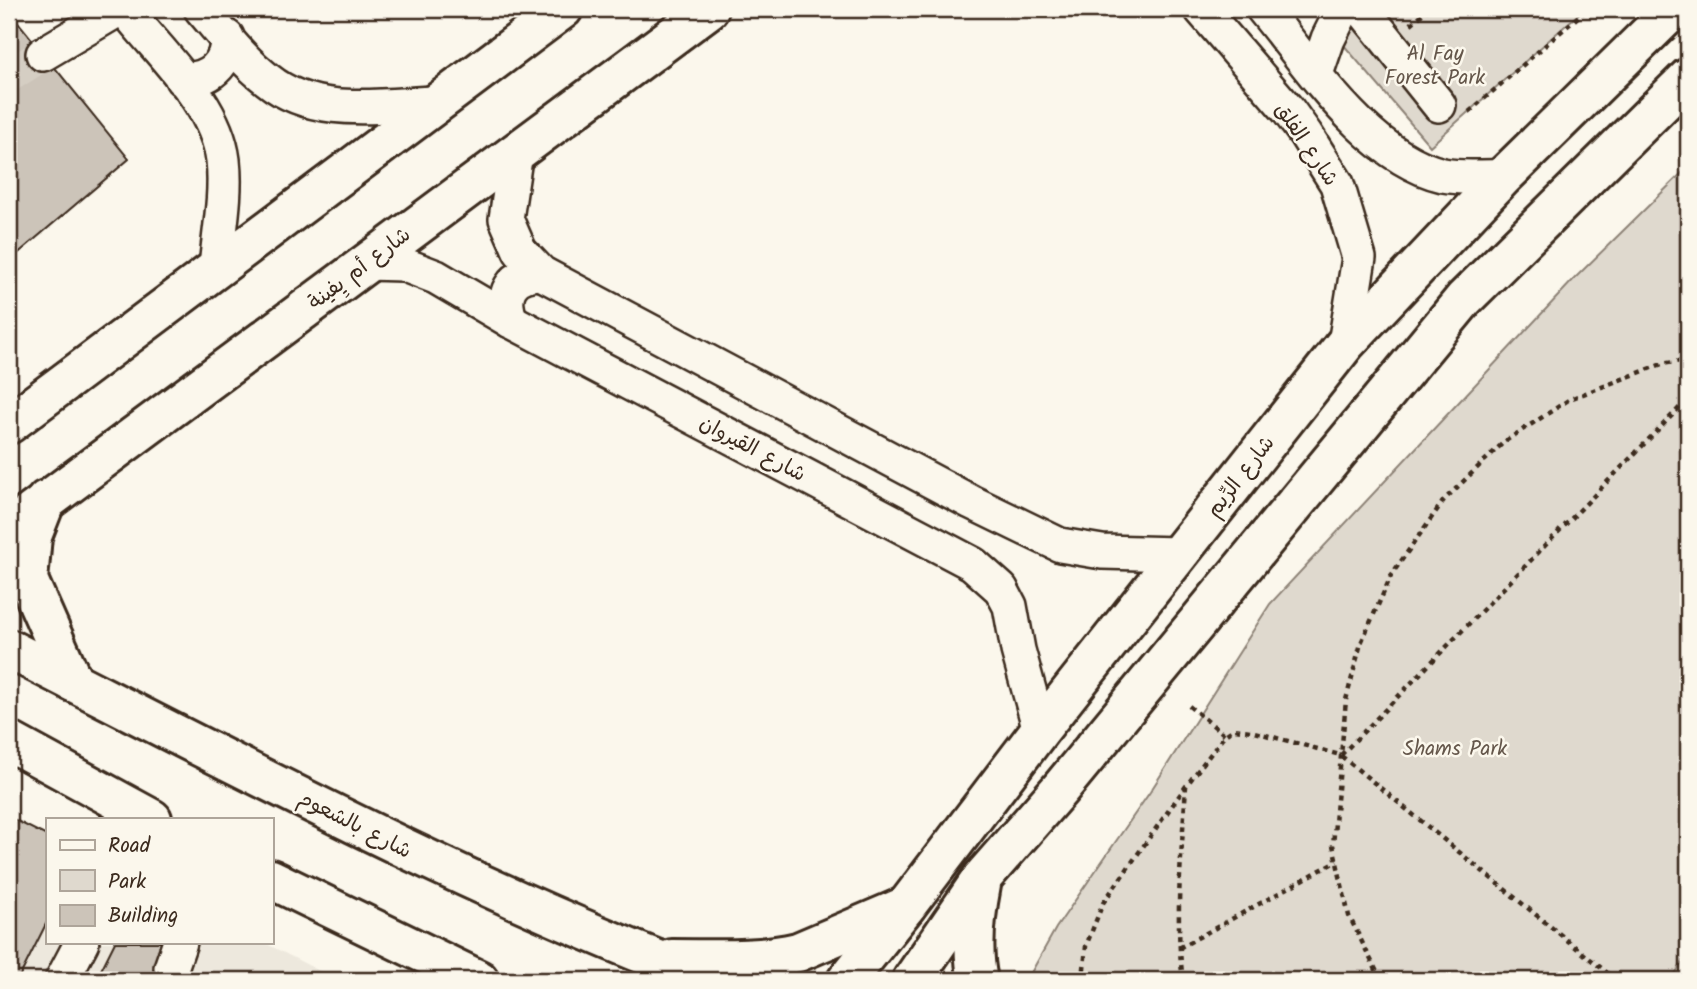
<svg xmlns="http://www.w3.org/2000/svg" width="1697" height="989" font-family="Kalam,'Playpen Sans Arabic',sans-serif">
<rect width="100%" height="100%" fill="#fbf7ec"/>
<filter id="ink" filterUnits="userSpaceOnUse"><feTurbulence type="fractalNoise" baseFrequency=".0143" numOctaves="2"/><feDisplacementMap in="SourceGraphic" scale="14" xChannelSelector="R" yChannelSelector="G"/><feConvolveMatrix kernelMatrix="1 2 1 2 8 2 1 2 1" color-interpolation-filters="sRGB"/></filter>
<g filter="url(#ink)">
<polygon fill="#ede8dd" points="9,816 47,835 47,942 263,942 337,980 9,980"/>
<g fill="#dfd9ce" stroke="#8d8276" stroke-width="2">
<polygon points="1313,9 1584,9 1430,146"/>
<polygon points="1688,167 1688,954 1671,980 1027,980 1056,928 1150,792 1270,604 1575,278"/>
</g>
<g fill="#ccc4b9" stroke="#3b2a1e" stroke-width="2">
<polygon points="9,11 129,159 9,261"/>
<polygon points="9,817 47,836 47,922 18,980 9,980"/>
<polygon points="115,942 172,942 153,980 96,980"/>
</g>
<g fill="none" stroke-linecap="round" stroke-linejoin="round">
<polyline stroke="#d5cec3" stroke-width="33" stroke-dasharray="33 17" stroke-linecap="butt" points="9,76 43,54"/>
<defs>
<g id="minor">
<path d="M125 9C160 54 216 103 223 160 227 195 219 233 216 268"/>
<path d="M201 9C222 33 242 60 268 80 315 118 380 105 436 103"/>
<polyline points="1201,9 1288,110 1306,135 1337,184 1359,258 1345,344"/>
<path d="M1263 9C1310 66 1368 157 1443 175 1462 179 1484 176 1503 177"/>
<polyline points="1362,9 1439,105"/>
<polyline points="43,54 119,9"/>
<polyline points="1316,74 1328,39 1343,9"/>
<path d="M182 79C209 81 228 65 227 37"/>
<polyline points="516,152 506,219 520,251 541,273 971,502 1060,545 1102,552 1178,554"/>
<polyline points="366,263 402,264 436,277 511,321 973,564 1001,589 1010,606 1018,650 1040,730"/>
<path d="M511 321C500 293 511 274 541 273"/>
<polyline points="171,968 180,942"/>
<polyline points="62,980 82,942"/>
</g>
<g id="major">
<polyline points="9,424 563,9"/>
<polyline points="46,500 32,536 28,580 73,682"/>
<polyline points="9,529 709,9"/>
<path d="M9 649C239 766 467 888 709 980"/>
<polyline points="9,741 152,819"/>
<polyline points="271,879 479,980"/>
<path d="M672 959C716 959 754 962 798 952L906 906"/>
<polyline points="847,980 907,905 1040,730 1345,344 1503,177 1674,9"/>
<polyline points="912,980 982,878 1060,789 1464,299 1688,78"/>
<path d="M978 980C971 950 975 916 981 885"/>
</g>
</defs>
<use href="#minor" stroke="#3b2a1e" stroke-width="38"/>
<use href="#major" stroke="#3b2a1e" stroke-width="44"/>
<g stroke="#3b2a1e" stroke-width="4.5" stroke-dasharray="5 5" stroke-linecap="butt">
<polyline points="1411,24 1428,9"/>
<polyline points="1469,112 1587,9"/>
<polyline points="1189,706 1225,735"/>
<polyline points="1341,755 1688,399"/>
<polyline points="1179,948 1337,861"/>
<polyline points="1083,980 1086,946 1103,903 1186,786 1225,735 1234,729 1251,731 1340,755 1616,980"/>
<path d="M1183 980C1174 916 1182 851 1186 786"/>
<polyline points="1381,980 1349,916 1333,845 1346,700 1361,643 1392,574 1444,500 1504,442 1570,399 1662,364 1688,360"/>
</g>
<use href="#minor" stroke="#fbf7ec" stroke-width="33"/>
<use href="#major" stroke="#fbf7ec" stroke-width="38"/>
</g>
</g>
<g text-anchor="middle" stroke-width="5" stroke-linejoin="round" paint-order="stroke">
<g font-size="21" fill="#64564a" stroke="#fbf7ec">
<text x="1435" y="60">Al Fay<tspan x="1435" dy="24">Forest Park</tspan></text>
<text x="1455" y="755">Shams Park</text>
</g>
<g font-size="21" fill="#3b2a1e" stroke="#fbf7ec">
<text transform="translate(1307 144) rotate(56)" y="7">شارع الفلق</text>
<text transform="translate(359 268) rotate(-37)" y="7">شارع أم يِفينة</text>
<text transform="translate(753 448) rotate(28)" y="7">شارع القيروان</text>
<text transform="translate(1240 476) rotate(-52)" y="7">شارع الرِّيم</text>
<text transform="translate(355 824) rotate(27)" y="7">شارع بالشعوم</text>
</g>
</g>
<rect width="1697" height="989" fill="none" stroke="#fbf7ec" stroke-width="35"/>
<rect x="18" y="18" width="1662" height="954" fill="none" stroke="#3b2a1e" stroke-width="2.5" filter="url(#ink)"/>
<rect x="46" y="818" width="228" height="126" fill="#fbf7ec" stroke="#aea59a" stroke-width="2"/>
<rect x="60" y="840" width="35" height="10" fill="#fbf7ec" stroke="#aea59a" stroke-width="2"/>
<text x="108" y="852" font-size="21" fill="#3b2a1e">Road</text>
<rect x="60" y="870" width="35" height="21" fill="#dfd9ce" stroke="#aea59a" stroke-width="2"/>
<text x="108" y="888" font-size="21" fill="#3b2a1e">Park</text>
<rect x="60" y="905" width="35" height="21" fill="#ccc4b9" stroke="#aea59a" stroke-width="2"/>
<text x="108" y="922" font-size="21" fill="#3b2a1e">Building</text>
</svg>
